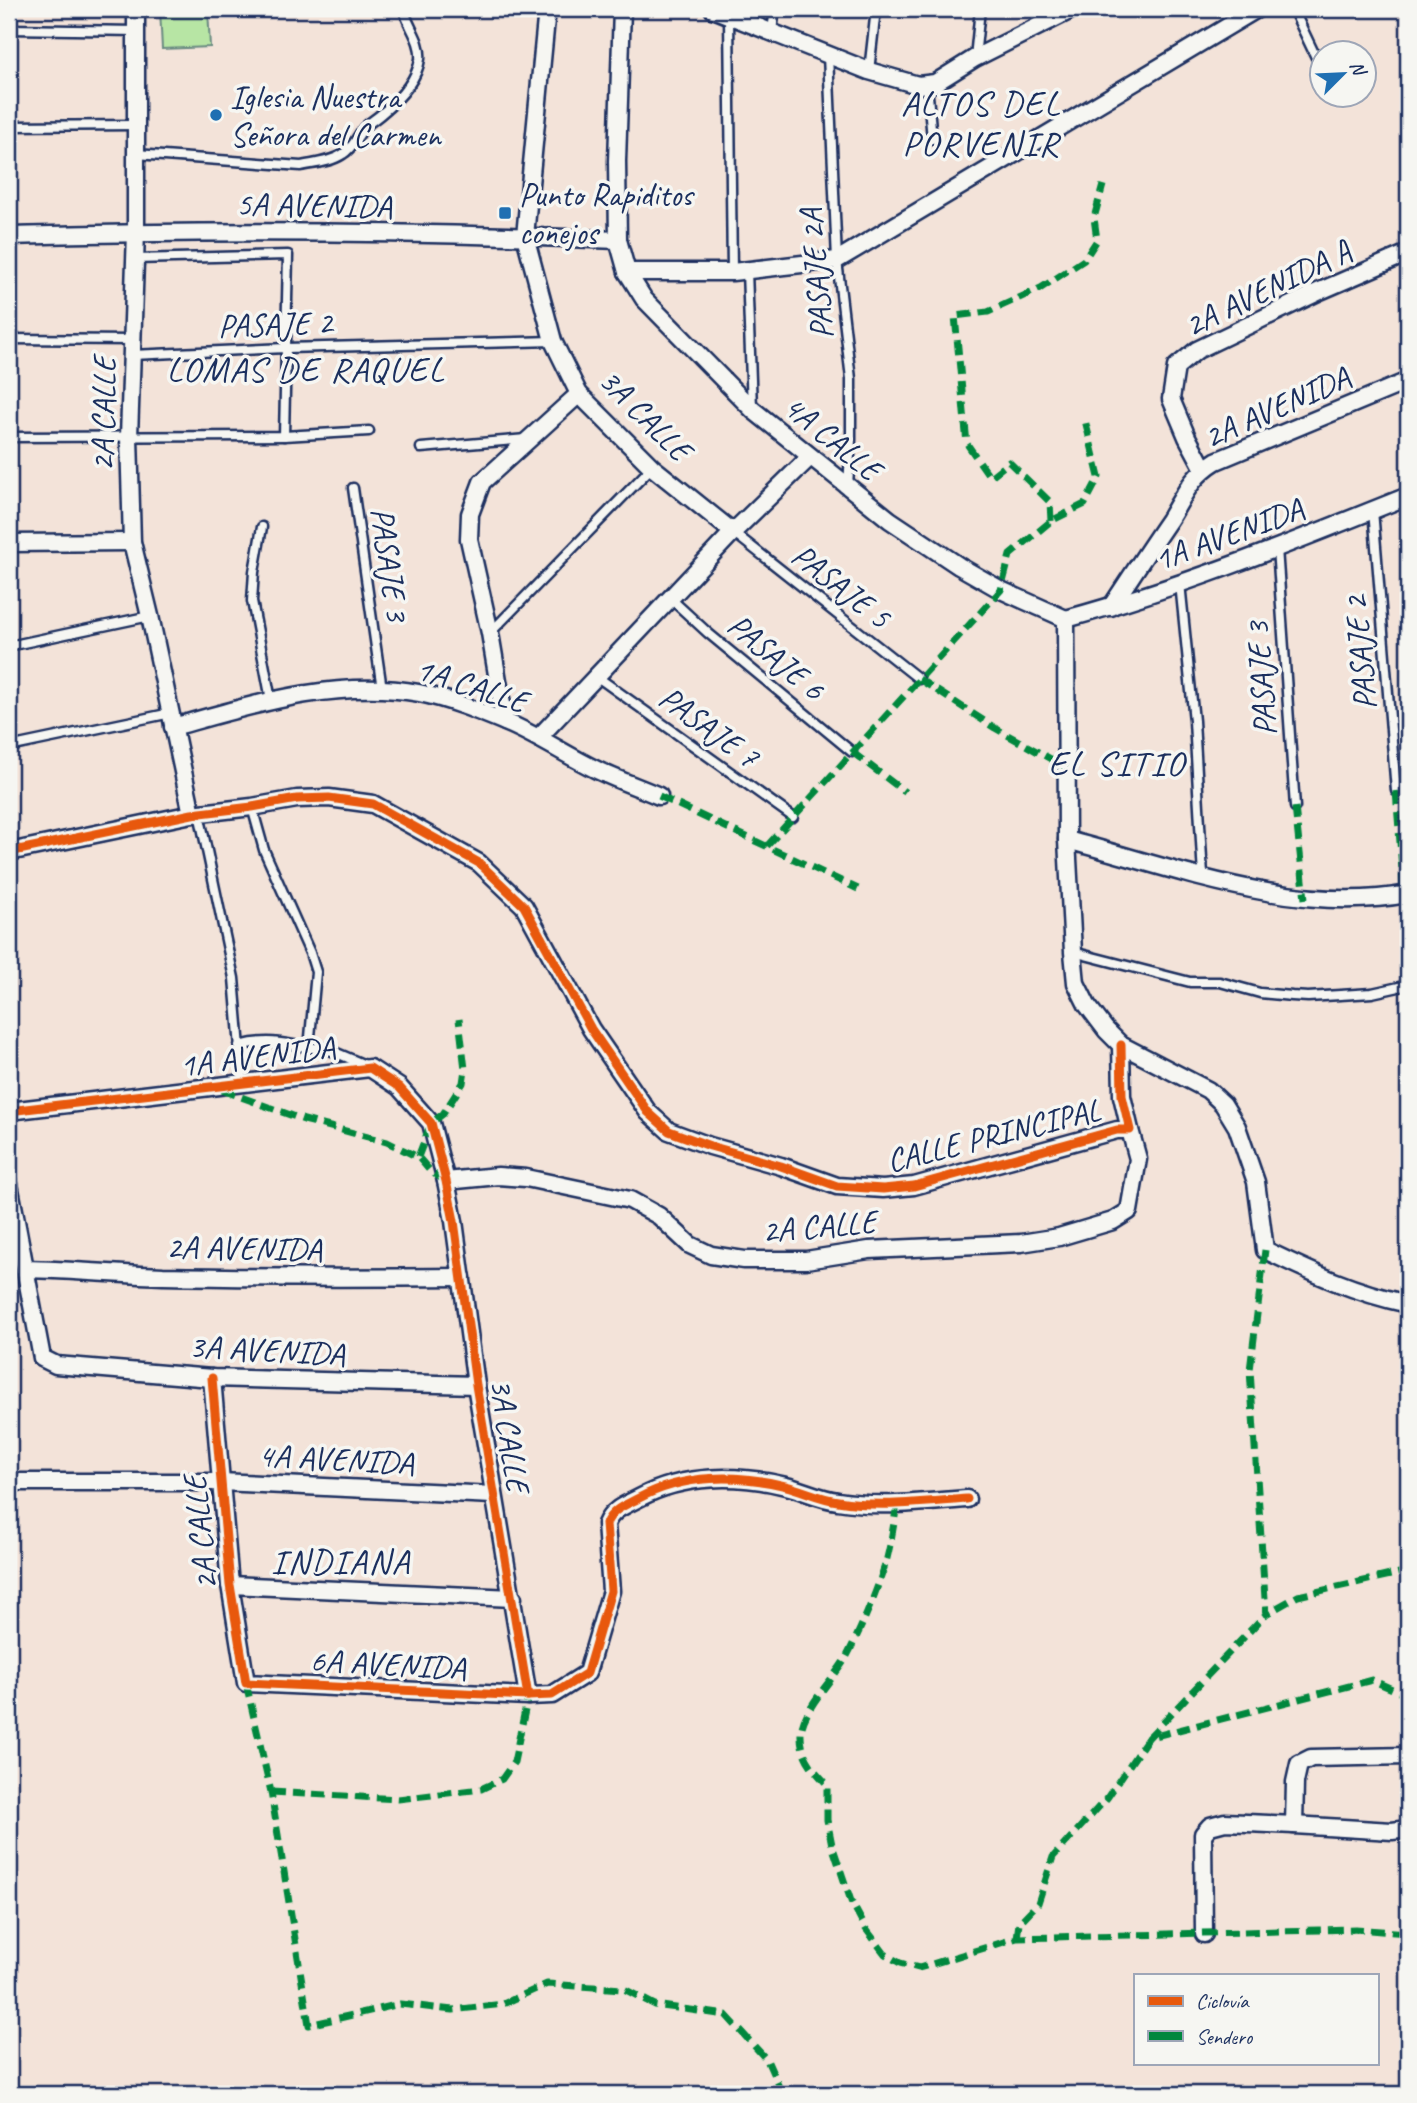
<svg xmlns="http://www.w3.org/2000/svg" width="1417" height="2103" font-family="Caveat,sans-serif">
<rect width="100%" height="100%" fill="#f3e3d9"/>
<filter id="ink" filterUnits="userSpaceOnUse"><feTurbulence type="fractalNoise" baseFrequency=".0143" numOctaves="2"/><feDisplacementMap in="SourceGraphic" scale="14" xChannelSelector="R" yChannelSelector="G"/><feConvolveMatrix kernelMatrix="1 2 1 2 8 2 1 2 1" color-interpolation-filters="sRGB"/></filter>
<g filter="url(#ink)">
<polygon fill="#b7e5a4" stroke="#698a81" stroke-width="2" points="160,9 208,9 210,47 162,49"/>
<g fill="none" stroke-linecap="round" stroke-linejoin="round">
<defs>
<g id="service">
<polyline points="1293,9 1322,70"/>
<polyline points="729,17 732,272"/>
<polyline points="9,29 137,31"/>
<polyline points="772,31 775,9"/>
<polyline points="828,55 837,260 851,379 851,440 848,485"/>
<polyline points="975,58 980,9"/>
<polyline points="869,71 876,9"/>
<polyline points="927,84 932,139"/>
<polyline points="1338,94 1346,94"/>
<polyline points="9,126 136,125"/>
<path d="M136 154 301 166C315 163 331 162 343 154 353 148 356 138 363 129 367 124 374 120 380 115 396 102 417 81 420 59 422 40 407 26 404 9"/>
<polyline points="135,259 288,255 284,436"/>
<polyline points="747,271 752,408"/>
<polyline points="9,339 133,340"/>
<polyline points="132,355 286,348 553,341"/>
<polyline points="9,437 284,436 369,431"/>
<polyline points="421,448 526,439"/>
<polyline points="353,488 382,689"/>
<polyline points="1373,510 1396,791"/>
<polyline points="262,527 254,572 252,601 271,700"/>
<polyline points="733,532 919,679"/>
<polyline points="1277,548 1295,807"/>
<polyline points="1180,583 1194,721 1203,876"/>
<polyline points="670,598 708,633 852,752"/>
<polyline points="490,633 652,467"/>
<polyline points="9,646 150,616"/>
<polyline points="596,676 793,817"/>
<polyline points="9,747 171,713"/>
<polyline points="252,807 264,850 310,953 316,972 309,1048 325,1048 365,1065"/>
<polyline points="199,813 234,978 243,1083"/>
<polyline points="1073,952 1190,982 1220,982 1260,993 1292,996 1308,997 1372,993 1408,985"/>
<path d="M239 1046C264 1039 283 1042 309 1048"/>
</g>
<g id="minor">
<polyline points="136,9 136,232 129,437 132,542 150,616 192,814"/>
<polyline points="547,9 525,236 553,341 579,394 652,467 733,532"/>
<polyline points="622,9 617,161 618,240 627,272 644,299 753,410 890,520 959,566 1001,590 1066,619"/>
<polyline points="713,9 869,71 918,85 935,83 975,58 1073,9"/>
<path d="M9 236C212 230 415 231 618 240"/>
<polyline points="627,272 732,272 837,260 1257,9"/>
<polyline points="1204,469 1187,437 1171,399 1176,367 1197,350 1320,291 1408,253"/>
<polyline points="9,543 132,542"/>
<path d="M1111 607C1130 578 1149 549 1169 520 1184 496 1190 477 1216 461L1408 381"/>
<path d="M1066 619 1067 840 1073 952 1076 983 1087 1005 1106 1030 1121 1045 1208 1090 1223 1104 1237 1127 1256 1182 1265 1250C1315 1274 1353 1292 1408 1304"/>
<path d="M1066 619C1183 587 1296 541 1408 496"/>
<polyline points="505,722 490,633 469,539 470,514 482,482 579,394"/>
<path d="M173 727C252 705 336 678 419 693 449 699 478 711 505 722 537 735 564 754 595 769 615 779 638 787 659 796"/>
<polyline points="539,737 733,532 810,457"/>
<path d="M1067 840C1177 869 1293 915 1408 894"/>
<polyline points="9,852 192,814 252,807 297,799 329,798 373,804 479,863 524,906 591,1029 648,1112 669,1131 710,1146 781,1166 837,1186 883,1189 914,1186 1117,1130 1130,1130 1122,1096 1121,1045"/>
<polyline points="9,1111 370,1068 399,1087 431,1123 446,1181 454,1221 476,1385 528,1696"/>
<polyline points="446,1181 498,1176 526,1178 630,1200 659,1216 690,1245 711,1255 744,1260 806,1260 869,1250 1021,1243 1059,1237 1113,1221 1129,1211 1138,1159 1130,1130"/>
<polyline points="9,1184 42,1358 56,1365 212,1378 476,1385"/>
<path d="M25 1269C71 1270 117 1274 163 1276 263 1278 362 1278 462 1277"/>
<path d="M212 1378 230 1585 246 1683 528 1696 552 1695 587 1673 611 1591 606 1524C612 1509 626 1505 639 1498 684 1474 737 1474 786 1486 803 1490 820 1499 838 1501 880 1508 925 1502 967 1499"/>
<polyline points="9,1482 220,1482 493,1495"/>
<polyline points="230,1585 513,1598"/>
<polyline points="1294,1825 1392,1831 1408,1829"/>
<polyline points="1204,1934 1203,1834 1210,1826 1225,1822 1294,1825 1295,1782 1299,1764 1311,1758 1408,1756"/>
</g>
</defs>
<use href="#service" stroke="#1b2f5e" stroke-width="13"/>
<use href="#minor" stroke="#1b2f5e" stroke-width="21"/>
<use href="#service" stroke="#f6f6f2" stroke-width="8"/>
<use href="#minor" stroke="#f6f6f2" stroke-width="16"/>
<g stroke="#00873e" stroke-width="7" stroke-dasharray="14 7" stroke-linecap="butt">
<polyline points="1051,521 1050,502 1009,462 990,477 967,444 955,316 988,312 1041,288 1084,260 1097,240 1094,218 1103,185"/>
<polyline points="919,679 995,728 1067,768"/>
<polyline points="852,752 905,792"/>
<polyline points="1396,791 1404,894"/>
<polyline points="659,796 858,889"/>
<polyline points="1295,807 1305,899"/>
<polyline points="767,846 1001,590 1010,555 1051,521 1085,504 1099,477 1085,420"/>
<polyline points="222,1090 304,1120 387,1142 418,1157 431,1172 446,1181"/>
<polyline points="418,1157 431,1123 443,1114 463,1083 465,1069 459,1019"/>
<polyline points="1265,1250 1250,1370 1266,1614 1298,1596 1408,1571"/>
<path d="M897 1504C894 1523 891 1543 886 1562 876 1593 862 1627 847 1656 835 1678 803 1708 801 1733 800 1755 813 1770 827 1784V1820L832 1845 851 1901 866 1929 885 1954 900 1963 919 1968 1017 1938 1355 1929 1408 1933"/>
<polyline points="246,1683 271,1792 309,2025 400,2004 453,2010 503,2004 547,1984 624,1989 655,2005 726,2015 767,2060 782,2094"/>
<polyline points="1148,1738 1266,1614"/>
<polyline points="271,1792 398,1799 481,1789 502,1779 514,1762 528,1696"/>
<polyline points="1017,1938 1019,1923 1038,1903 1053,1857 1107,1798 1148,1738 1372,1680 1408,1696"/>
</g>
<defs>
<g id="cycleway">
<polyline points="9,852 192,814 252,807 297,799 329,798 373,804 479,863 524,906 591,1029 648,1112 669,1131 710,1146 781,1166 837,1186 883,1189 914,1186 1117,1130 1130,1130 1122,1096 1121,1045"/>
<polyline points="9,1111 370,1068 399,1087 431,1123 446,1181 454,1221 476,1385 528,1696"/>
<path d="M212 1378 230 1585 246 1683 528 1696 552 1695 587 1673 611 1591 606 1524C612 1509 626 1505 639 1498 684 1474 737 1474 786 1486 803 1490 820 1499 838 1501 880 1508 925 1502 967 1499"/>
</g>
</defs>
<use href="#cycleway" stroke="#f6f6f2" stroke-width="13"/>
<use href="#cycleway" stroke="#e8590c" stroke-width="9"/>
</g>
</g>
<g fill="#1f6fb2" stroke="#f6f6f2" stroke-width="2.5">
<circle cx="216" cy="115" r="7"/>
<rect x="498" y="206" width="14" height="14" rx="3.5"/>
</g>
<g text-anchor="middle" stroke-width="7" stroke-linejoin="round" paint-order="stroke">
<g font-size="33" fill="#1b2f5e" stroke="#f6f6f2" text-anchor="start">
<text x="230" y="108">Iglesia Nuestra<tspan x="230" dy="38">Señora del Carmen</tspan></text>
<text x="519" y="206">Punto Rapiditos<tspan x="519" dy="38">conejos</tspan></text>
</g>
<g font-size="33" fill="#1b2f5e" stroke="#f6f6f2">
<text transform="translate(314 204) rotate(1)" y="12">5A AVENIDA</text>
<text transform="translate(815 274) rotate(-95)" y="12">PASAJE 2A</text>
<text transform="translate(1267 287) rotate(-26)" y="12">2A AVENIDA A</text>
<text transform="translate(275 323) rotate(-2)" y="12">PASAJE 2</text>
<text transform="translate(1276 406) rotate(-24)" y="12">2A AVENIDA</text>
<text transform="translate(102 414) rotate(-89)" y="12">2A CALLE</text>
<text transform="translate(646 414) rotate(45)" y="12">3A CALLE</text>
<text transform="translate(833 437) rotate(39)" y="12">4A CALLE</text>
<text transform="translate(1228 533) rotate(-20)" y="12">1A AVENIDA</text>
<text transform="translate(391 564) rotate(82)" y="12">PASAJE 3</text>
<text transform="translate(842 585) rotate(38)" y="12">PASAJE 5</text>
<text transform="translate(1359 653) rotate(-95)" y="12">PASAJE 2</text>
<text transform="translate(777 656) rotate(40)" y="12">PASAJE 6</text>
<text transform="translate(1260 679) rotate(-94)" y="12">PASAJE 3</text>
<text transform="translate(472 684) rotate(18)" y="12">1A CALLE</text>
<text transform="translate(710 726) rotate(36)" y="12">PASAJE 7</text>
<text transform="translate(257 1055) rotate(-7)" y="12">1A AVENIDA</text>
<text transform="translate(993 1134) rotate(-14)" y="12">CALLE PRINCIPAL</text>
<text transform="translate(819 1225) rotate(-5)" y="12">2A CALLE</text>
<text transform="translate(244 1247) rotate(1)" y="12">2A AVENIDA</text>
<text transform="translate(267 1349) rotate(3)" y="12">3A AVENIDA</text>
<text transform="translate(511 1435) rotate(81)" y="12">3A CALLE</text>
<text transform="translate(336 1458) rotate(3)" y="12">4A AVENIDA</text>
<text transform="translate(199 1533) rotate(-96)" y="12">2A CALLE</text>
<text transform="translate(388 1663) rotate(3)" y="12">6A AVENIDA</text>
</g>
<g font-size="35" letter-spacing="2" fill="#1b2f5e" stroke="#f6f6f2">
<text x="981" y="115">ALTOS DEL<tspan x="981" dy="40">PORVENIR</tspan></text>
<text x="306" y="381">LOMAS DE RAQUEL</text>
<text x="1117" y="775">EL SITIO</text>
<text x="341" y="1573">INDIANA</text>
</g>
</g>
<rect width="1417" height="2103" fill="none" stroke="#f6f6f2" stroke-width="35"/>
<rect x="18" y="18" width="1382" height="2068" fill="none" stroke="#1b2f5e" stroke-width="2.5" filter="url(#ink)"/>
<rect x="1134" y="1974" width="245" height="91" fill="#f6f6f2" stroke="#9ea6b7" stroke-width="2"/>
<rect x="1148" y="1996" width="35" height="10" fill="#e8590c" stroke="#9ea6b7" stroke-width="2"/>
<text x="1196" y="2008" font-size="21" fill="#1b2f5e">Ciclovía</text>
<rect x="1148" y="2031" width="35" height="10" fill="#00873e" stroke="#9ea6b7" stroke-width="2"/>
<text x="1196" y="2044" font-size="21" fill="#1b2f5e">Sendero</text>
<g transform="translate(1343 74) rotate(66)"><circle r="33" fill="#f6f6f2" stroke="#9ea6b7" stroke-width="2"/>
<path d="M0-5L12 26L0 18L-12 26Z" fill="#1f6fb2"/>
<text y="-10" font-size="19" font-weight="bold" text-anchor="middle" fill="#1b2f5e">N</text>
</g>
</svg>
